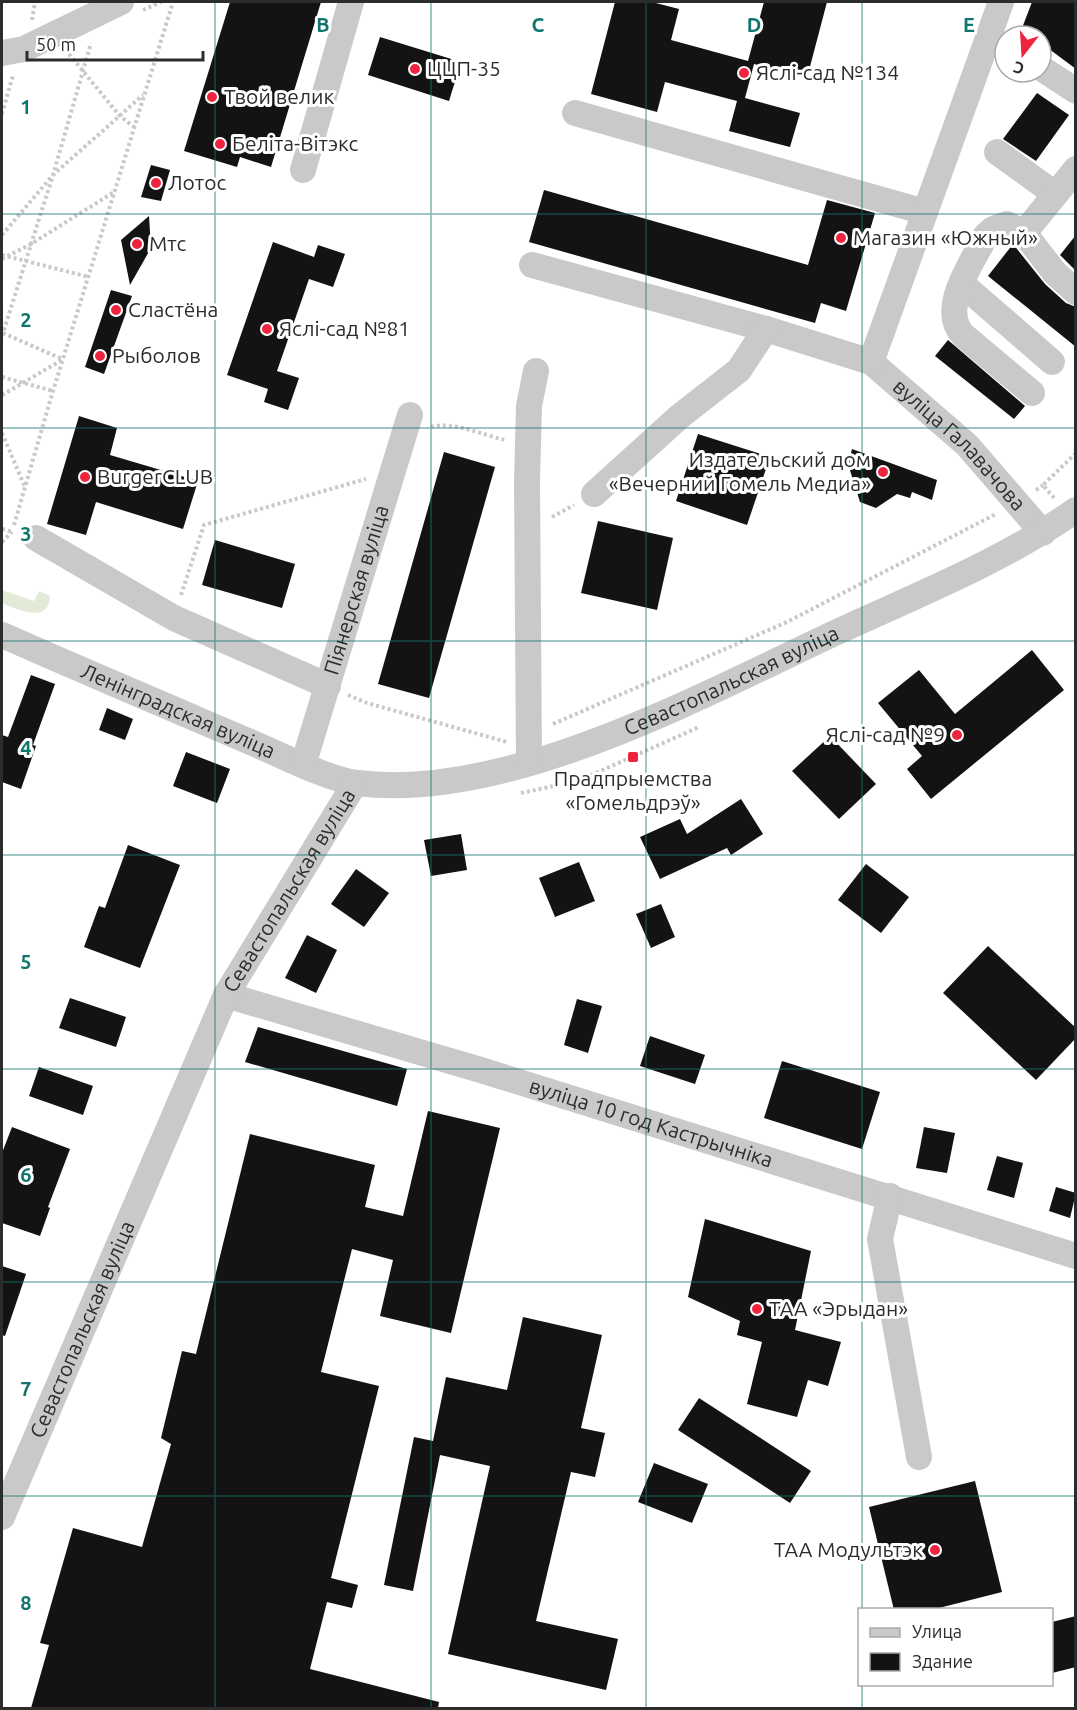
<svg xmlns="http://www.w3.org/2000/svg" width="1077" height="1710" font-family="Ubuntu,sans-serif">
<rect width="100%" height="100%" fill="#fff"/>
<path fill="#e3ebd8" d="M2 590 34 601 39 591 50 596C49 625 16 609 2 603Z"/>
<g fill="#131313">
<polygon points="230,2 321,2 271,167 240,157 237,167 184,151"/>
<polygon points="615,2 652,2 679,9 671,40 748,61 764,2 827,2 807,78 754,64 745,98 800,113 790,147 729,131 737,101 665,82 657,112 591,94"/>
<polygon points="1032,2 1076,2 1076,69 1041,43 1041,36 1019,36"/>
<polygon points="380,37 461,62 449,101 368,75"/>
<polygon points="1037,93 1069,115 1036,161 1003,139"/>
<polygon points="151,165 170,170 161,201 141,197"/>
<polygon points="544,190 808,265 827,200 875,213 846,311 821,303 815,323 529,242"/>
<polygon points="149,216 151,248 130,285 121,240"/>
<polygon points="1076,235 1076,271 1060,255"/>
<polygon points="273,242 314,257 318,245 345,254 333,287 309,279 277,371 299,378 288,410 264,402 268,389 227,375"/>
<polygon points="1013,244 1045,284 1066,303 1076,307 1076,347 988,276"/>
<polygon points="111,290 132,296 104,374 85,367"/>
<polygon points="948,340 1025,406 1014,419 935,356"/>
<polygon points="79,416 117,428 110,455 198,481 183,529 96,502 86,535 47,524"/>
<polygon points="698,434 770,457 747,525 676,501"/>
<polygon points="852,449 937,480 932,500 912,492 910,498 897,494 876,508 860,502 848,464"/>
<polygon points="444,452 495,467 429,698 378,684"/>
<polygon points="598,521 673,538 657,610 581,593"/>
<polygon points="215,540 295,564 282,608 202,585"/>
<polygon points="1032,650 1064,690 931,799 907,769 922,756 878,703 919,670 955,714"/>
<polygon points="31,675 55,684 33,745 36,746 21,789 2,782 2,735 8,737"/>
<polygon points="107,708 133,719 125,740 99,730"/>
<polygon points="830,736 876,784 839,819 792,771"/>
<polygon points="186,752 230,769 217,803 173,786"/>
<polygon points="741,799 763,834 731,855 727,848 660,879 640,837 680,819 687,834"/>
<polygon points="461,834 467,870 431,876 424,840"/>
<polygon points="128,845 180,865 140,968 84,947 99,906 105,908"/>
<polygon points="579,862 595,901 555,917 539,878"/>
<polygon points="866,864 909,897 881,933 838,900"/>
<polygon points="356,869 389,893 364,927 331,904"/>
<polygon points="661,904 675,937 651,948 636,914"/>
<polygon points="307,935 337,950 316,993 285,978"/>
<polygon points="988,946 1076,1028 1076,1038 1036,1080 943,993"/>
<polygon points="70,998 126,1017 116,1047 59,1028"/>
<polygon points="577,999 602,1006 588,1053 564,1045"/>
<polygon points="258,1027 407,1069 397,1106 245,1062"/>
<polygon points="650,1036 705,1055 695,1084 640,1066"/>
<polygon points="782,1061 880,1092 862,1149 764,1118"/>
<polygon points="39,1067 93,1086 83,1115 29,1096"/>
<polygon points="428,1111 500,1128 451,1333 380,1316 393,1260 352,1249 321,1372 379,1386 331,1578 358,1585 352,1608 327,1602 310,1669 439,1702 438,1708 31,1708 49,1645 40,1643 73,1528 142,1547 171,1444 161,1438 182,1351 196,1354 250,1134 375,1165 365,1207 403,1216"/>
<polygon points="12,1127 70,1149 48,1207 50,1208 40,1236 2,1223 2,1153"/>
<polygon points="924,1127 955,1133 947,1173 916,1168"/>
<polygon points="997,1156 1023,1163 1014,1198 987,1190"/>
<polygon points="1056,1187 1076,1193 1070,1218 1049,1211"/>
<polygon points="705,1219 811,1251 795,1330 841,1342 828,1386 808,1380 797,1417 747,1404 762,1342 737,1335 740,1321 688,1297"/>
<polygon points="2,1266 26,1274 5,1336 2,1335"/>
<polygon points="523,1317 602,1335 581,1428 605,1433 595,1477 571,1472 536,1621 618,1639 606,1690 448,1654 490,1466 440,1455 413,1591 384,1585 414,1437 433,1441 446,1377 507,1390"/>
<polygon points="699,1398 811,1471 790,1503 678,1430"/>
<polygon points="654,1463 708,1484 692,1523 638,1502"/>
<polygon points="975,1481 1002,1592 931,1610 894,1610 869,1507"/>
<polygon points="1076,1616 1076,1667 1052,1673 1052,1622"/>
</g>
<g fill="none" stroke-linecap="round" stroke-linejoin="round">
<g stroke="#c9c9c9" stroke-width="4" stroke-dasharray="3 3" stroke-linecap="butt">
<polyline points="143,10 161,2"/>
<polyline points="32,20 35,2"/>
<polyline points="69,54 119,115 134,127"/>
<polyline points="2,114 13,75"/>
<polyline points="2,235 53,175 143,95"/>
<polyline points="2,255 89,277"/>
<polyline points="2,259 31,244 114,192"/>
<polyline points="3,333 62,359"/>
<polyline points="2,336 53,175 91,43"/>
<polyline points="2,377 53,391"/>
<polyline points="2,395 62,360"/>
<path d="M431 427C453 421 483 435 505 440"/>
<polyline points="2,433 25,487"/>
<polyline points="1036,490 1043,485"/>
<polyline points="1054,498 1043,485 1076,453"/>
<polyline points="552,517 574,505"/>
<polyline points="14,525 53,391 173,2"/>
<polyline points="2,529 13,532"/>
<polyline points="2,542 12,532"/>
<polyline points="181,595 204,525 366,479"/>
<polyline points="348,695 367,703 507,742"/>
<polyline points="553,724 787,622 996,514"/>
<polyline points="521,793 578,781 699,727"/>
</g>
<g stroke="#c9c9c9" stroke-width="26">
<polyline points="2,53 24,49 121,2"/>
<polyline points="1041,68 1076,91"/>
<polyline points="575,113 925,212"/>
<polyline points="997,152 1055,194"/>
<polyline points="303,170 351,2"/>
<polyline points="1024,233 1055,273 1076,292"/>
<path id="s1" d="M532 265 766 329 871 362 967 445 1043 533"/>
<polyline points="962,284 1052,362"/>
<polyline points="871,362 1001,2"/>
<path d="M1032 393 963 335C938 308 973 262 986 235L993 229 1007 224 1024 233 1076 169"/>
<polyline points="594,494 679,417 739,370 766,329"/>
<polyline points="36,538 174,618 328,686"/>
<path id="s2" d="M2 635C83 671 166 706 248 741 277 753 329 780 357 783 508 802 702 695 837 632 917 595 1003 561 1076 510"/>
<polyline points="529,762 527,481 529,406 536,371"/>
<path id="s3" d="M303 765 410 415"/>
<path id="s4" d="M226 995 484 1071 1076 1256"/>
<polyline points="890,1196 880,1239 919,1457"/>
<path id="s5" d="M2 1517 226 995 355 783"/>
</g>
</g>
<path fill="none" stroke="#0f766e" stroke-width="1.5" stroke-opacity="0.55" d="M215 2V1708M431 2V1708M646 2V1708M862 2V1610M2 214H1076M2 428H1076M2 641H1076M2 855H1076M2 1069H1076M2 1282H1076M2 1496H1076M862 1684V1708"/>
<g fill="#ee233e" stroke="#fff" stroke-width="2">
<circle cx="415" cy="69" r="6"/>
<circle cx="744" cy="73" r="6"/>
<circle cx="212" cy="97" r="6"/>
<circle cx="220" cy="144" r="6"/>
<circle cx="156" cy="183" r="6"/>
<circle cx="841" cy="238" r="6"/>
<circle cx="137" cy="244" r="6"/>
<circle cx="116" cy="310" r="6"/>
<circle cx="267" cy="329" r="6"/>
<circle cx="100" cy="356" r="6"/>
<circle cx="883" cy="472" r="6"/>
<circle cx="85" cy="477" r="6"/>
<circle cx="957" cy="735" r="6"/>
<rect x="627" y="751" width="12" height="12" rx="3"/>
<circle cx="757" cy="1309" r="6"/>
<circle cx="935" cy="1550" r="6"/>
</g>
<g text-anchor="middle" stroke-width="6" stroke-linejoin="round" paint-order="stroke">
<g font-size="21" fill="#2c2c2c" stroke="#fff" text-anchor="start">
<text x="427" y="76">ЦЦП-35</text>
<text x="756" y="80">Яслі-сад №134</text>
<text x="224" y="104">Твой велик</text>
<text x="232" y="151">Беліта-Вітэкс</text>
<text x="168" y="190">Лотос</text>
<text x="853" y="245">Магазин «Южный»</text>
<text x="149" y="251">Мтс</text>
<text x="128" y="317">Сластёна</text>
<text x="279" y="336">Яслі-сад №81</text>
<text x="112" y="363">Рыболов</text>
<text x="871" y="467" text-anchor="end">Издательский дом<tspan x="871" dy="24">«Вечерний Гомель Медиа»</tspan></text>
<text x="97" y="484">BurgerCLUB</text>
<text x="945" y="742" text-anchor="end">Яслі-сад №9</text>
<text x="633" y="786" text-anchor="middle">Прадпрыемства<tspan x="633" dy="24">«Гомельдрэў»</tspan></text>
<text x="769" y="1316">ТАА «Эрыдан»</text>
<text x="923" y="1557" text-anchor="end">ТАА Модультэк</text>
</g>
<g font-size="21" fill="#2c2c2c" stroke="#fff">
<text dy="7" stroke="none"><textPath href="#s1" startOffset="474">вуліца Галавачова</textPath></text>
<text dy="7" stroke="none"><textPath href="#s3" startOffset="183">Піянерская вуліца</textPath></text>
<text dy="7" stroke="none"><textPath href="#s2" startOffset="778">Севастопальская вуліца</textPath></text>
<text dy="7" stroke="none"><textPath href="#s2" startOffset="192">Ленінградская вуліца</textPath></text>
<text dy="7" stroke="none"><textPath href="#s5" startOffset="690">Севастопальская вуліца</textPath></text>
<text dy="7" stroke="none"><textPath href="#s4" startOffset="444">вуліца 10 год Кастрычніка</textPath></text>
<text dy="7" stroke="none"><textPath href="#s5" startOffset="204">Севастопальская вуліца</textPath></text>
</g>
</g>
<g font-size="20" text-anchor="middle" font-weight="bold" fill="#0f766e" stroke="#fff" stroke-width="6" stroke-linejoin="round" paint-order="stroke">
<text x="323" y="32">B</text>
<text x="538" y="32">C</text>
<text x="754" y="32">D</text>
<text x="969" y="32">E</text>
<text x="26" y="114">1</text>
<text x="26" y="327">2</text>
<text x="26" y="541">3</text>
<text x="26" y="755">4</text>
<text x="26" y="969">5</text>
<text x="26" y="1182">6</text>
<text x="26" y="1396">7</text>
<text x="26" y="1610">8</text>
</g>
<rect width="1077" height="1710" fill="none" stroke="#2c2c2c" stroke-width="6"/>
<rect x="858" y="1608" width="195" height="78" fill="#ffffff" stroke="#ababab" stroke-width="1.5"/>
<rect x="870" y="1628" width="30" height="9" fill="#c9c9c9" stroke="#ababab" stroke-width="1.5"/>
<text x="912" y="1638" font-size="18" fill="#2c2c2c">Улица</text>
<rect x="870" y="1653" width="30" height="18" fill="#131313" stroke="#ababab" stroke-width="1.5"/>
<text x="912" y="1668" font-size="18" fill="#2c2c2c">Здание</text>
<g transform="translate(1023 54) rotate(197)"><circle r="28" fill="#ffffff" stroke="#ababab" stroke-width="1.5"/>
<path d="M0-4.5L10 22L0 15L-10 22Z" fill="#ee233e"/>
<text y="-9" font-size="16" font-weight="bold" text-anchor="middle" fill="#2c2c2c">С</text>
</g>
<path d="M27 51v9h176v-9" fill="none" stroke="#2c2c2c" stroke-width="3"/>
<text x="36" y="51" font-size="18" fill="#2c2c2c" stroke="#ffffff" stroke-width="4.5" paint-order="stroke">50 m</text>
</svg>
